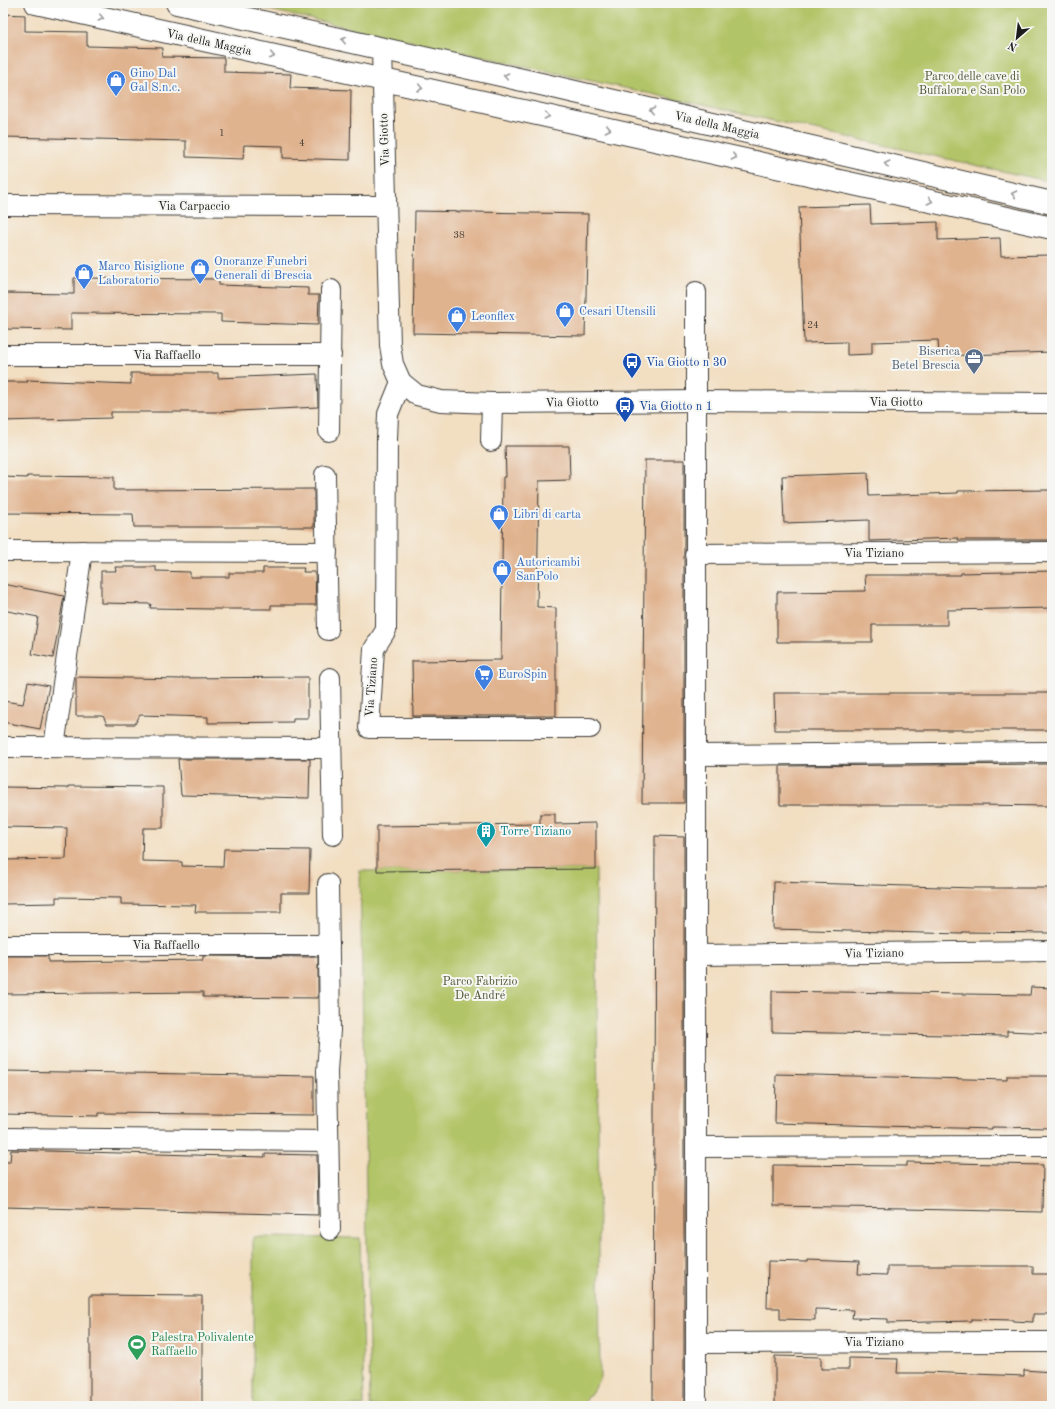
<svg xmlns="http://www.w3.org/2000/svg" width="1055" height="1409" font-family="'Old Standard TT',serif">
<rect width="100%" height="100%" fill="#f6f6f2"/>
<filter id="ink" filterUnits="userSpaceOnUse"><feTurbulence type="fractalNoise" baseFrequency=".025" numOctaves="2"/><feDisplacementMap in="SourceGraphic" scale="8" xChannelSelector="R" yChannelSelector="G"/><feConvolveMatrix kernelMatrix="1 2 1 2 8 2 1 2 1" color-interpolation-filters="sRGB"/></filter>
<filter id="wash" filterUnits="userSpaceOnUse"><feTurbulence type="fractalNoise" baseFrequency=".012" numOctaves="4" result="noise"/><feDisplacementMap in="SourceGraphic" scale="16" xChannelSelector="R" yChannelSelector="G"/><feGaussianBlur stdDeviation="0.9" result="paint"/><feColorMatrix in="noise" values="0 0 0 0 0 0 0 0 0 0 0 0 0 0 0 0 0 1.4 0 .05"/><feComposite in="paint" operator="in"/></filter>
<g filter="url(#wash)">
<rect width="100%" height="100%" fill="#f2dec1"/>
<g fill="#b2c468" stroke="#677042">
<polygon points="237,3 1052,3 1052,182"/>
<polygon points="596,869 600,1380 582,1406 370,1406 360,871"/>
<polygon points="253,1237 360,1238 364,1406 253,1406"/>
</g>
<g id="blocks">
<g fill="#e0b38f">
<polygon points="3,14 25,15 25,31 87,32 87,46 163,48 162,57 224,58 224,72 291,74 290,88 351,90 350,160 283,158 283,146 244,145 243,159 186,157 186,141 3,137"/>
<polygon points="870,205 871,224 938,222 938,240 1000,238 1001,256 1052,255 1052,352 939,356 938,340 872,342 872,354 847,355 847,342 804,343 799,207"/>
<polygon points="415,211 588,214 585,336 413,333"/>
<polygon points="74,278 219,279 219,285 308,288 308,295 319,295 318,325 221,322 221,314 71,313 71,330 3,329 3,293 74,294"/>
<polygon points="131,373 218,373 218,378 317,374 318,407 218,412 111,412 111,418 3,421 3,382 28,382 27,380 131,384"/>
<polygon points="505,446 569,446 570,480 539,481 537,607 556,608 556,716 413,716 412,661 501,660 503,477 506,477"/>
<polygon points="645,460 684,460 684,803 642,803"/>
<polygon points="868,473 869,496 958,493 958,491 1052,490 1052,540 958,540 958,538 869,541 869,520 784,523 782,476"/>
<polygon points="27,476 114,477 114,490 314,489 314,527 134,527 133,514 3,513 3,477 27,478"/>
<polygon points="115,567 156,567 156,571 190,572 190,577 229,577 229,573 263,573 263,568 304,568 303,572 315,572 316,605 271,605 271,609 214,609 150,608 151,604 101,603 101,571 116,571"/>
<polygon points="1052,571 1052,608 947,610 947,625 872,625 872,642 777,642 777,592 866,591 865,575 961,575 961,573"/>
<polygon points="3,584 64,596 53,658 32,654 38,617 3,610"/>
<polygon points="76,677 182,679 182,678 308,677 308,718 293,718 293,722 208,723 208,717 140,715 135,724 107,724 103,716 76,716"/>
<polygon points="28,682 49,686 40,729 3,722 3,701 23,704"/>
<polygon points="774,693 1052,693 1052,730 775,730"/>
<polygon points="178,759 310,759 309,798 181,795"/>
<polygon points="1052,764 1052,806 975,805 780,805 780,766"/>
<polygon points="68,786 163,787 163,828 143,828 142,861 182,862 182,866 223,867 224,849 310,850 309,893 281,893 281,912 195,912 196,905 121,904 121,898 56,897 56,903 3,904 3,860 66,859 67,828 3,827 3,787 68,788"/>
<polygon points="540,814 555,814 555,824 596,823 596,869 377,871 377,826 540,824"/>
<polygon points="655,836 684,837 684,1406 653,1406"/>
<polygon points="774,882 974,888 1052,888 1052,933 962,932 962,934 773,929"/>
<polygon points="3,956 48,956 48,962 203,960 203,956 318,957 318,998 203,997 203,992 3,994"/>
<polygon points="1031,987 1052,988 1052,1033 1007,1031 1007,1036 772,1032 772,991 1030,995"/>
<polygon points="3,1071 314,1076 314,1115 98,1113 98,1116 3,1114"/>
<polygon points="776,1074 1007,1080 1007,1076 1052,1076 1052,1128 992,1127 992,1129 775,1123"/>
<polygon points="11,1150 265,1157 265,1154 317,1155 318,1215 3,1207 3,1162 10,1162"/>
<polygon points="907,1162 1043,1165 1042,1212 906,1209 906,1208 773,1206 773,1165 907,1166"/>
<polygon points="807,1260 859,1262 858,1274 887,1275 887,1266 1033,1266 1033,1274 1052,1274 1052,1314 1033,1314 1033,1322 1013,1321 1013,1320 971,1319 971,1321 888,1323 888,1319 852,1318 853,1310 815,1309 815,1320 780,1319 780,1308 767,1308 768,1261 807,1262"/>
<polygon points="90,1295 202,1296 202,1406 90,1406"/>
<polygon points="775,1356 821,1357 821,1369 849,1369 849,1358 898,1359 897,1373 925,1373 925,1372 1024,1376 1024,1370 1052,1372 1052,1406 775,1406"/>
</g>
</g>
</g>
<g filter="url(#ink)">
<use href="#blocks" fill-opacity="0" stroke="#3c3935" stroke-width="1"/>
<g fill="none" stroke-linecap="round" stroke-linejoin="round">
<defs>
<g id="minor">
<polyline points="382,49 390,345 393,364 401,382 417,395 441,401 492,403 696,401 1052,403"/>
<polyline points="3,205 386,206"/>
<polyline points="3,355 331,355"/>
<polyline points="401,382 388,414 387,439 386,630 374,649 369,728 590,728"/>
<polyline points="329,431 331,290"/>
<polyline points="491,441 492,403"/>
<polyline points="325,475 328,630"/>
<polyline points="3,551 327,552"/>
<polyline points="695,554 1052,552"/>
<polyline points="330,678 333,835"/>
<polyline points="3,747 331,748"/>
<polyline points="54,747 82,551"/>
<polyline points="696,755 1052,752"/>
<polyline points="328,884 330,1030 327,1071 330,1230"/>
<polyline points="3,945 329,945"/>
<polyline points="696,955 1052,951"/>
<polyline points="3,1138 328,1141"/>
<polyline points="696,1147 1052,1146"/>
<polyline points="696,1343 1052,1342"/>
<polyline points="696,1406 696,292"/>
</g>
<g id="tertiary">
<polyline points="36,3 1052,228"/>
<polyline points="177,3 545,85 1052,203"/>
</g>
</defs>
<use href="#minor" stroke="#3c3935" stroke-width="22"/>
<use href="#tertiary" stroke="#3c3935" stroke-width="24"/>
<use href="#minor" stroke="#fff" stroke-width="20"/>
<use href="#tertiary" stroke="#fff" stroke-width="22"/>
</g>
<defs><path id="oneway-chevron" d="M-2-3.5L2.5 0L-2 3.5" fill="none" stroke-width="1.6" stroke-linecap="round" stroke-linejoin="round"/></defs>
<g stroke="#999">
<use href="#oneway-chevron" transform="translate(101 18) rotate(13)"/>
<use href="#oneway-chevron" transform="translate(344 40) rotate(-167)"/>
<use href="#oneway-chevron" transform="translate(272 56) rotate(12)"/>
<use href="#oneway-chevron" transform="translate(506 76) rotate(-168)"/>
<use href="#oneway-chevron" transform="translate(420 88) rotate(12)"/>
<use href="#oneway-chevron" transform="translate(652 110) rotate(-167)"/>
<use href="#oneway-chevron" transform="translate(547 116) rotate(12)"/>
<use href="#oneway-chevron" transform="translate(608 129) rotate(13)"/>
<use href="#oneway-chevron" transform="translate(734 157) rotate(13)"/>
<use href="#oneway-chevron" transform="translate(887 164) rotate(-167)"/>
<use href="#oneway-chevron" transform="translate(1014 194) rotate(-167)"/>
<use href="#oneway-chevron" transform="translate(930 201) rotate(13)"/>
</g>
</g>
<defs>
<symbol id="shop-pin" viewBox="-11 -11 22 30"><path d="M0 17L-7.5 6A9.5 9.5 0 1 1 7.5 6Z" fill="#3f7fe0" stroke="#f6f6f2"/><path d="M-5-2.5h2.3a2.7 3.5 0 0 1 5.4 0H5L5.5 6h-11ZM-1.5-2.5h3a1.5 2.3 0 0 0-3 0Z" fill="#fff"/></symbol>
<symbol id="office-pin" viewBox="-11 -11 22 30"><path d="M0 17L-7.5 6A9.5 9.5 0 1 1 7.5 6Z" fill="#5c6f8a" stroke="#f6f6f2"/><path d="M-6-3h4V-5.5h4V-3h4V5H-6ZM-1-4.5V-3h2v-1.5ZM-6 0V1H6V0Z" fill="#fff"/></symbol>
<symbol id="bus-pin" viewBox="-11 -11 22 30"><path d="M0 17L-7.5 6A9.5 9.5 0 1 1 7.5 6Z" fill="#1a4fb4" stroke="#f6f6f2"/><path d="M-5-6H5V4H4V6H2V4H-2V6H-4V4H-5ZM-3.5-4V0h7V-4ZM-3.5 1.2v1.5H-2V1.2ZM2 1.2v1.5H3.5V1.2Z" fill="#fff"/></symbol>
<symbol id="supermarket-pin" viewBox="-11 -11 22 30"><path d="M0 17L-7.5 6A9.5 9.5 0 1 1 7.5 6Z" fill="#3f7fe0" stroke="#f6f6f2"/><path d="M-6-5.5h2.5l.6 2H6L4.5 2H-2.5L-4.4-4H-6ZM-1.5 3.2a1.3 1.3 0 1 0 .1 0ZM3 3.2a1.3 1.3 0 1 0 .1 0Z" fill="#fff"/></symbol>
<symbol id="building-pin" viewBox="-11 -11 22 30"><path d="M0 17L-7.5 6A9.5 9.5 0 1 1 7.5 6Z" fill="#0f9aa8" stroke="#f6f6f2"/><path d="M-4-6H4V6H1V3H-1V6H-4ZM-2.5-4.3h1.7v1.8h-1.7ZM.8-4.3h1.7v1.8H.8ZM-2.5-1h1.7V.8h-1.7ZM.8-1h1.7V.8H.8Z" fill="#fff"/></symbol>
<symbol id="stadium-pin" viewBox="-11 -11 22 30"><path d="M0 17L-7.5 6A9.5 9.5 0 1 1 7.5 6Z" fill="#2e9e5b" stroke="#f6f6f2"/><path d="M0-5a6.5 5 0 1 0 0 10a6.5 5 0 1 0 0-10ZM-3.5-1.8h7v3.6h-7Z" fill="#fff"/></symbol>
</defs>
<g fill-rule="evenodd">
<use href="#shop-pin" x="105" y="69" width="22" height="30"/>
<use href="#shop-pin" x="189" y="257" width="22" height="30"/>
<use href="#shop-pin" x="73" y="262" width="22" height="30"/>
<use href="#shop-pin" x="554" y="300" width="22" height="30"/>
<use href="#shop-pin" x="446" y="305" width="22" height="30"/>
<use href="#office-pin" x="963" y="347" width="22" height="30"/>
<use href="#bus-pin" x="621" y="351" width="22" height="30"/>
<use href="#bus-pin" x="614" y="395" width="22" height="30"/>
<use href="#shop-pin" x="488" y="503" width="22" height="30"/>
<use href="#shop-pin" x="491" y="558" width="22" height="30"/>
<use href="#supermarket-pin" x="473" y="663" width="22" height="30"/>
<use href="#building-pin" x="475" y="820" width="22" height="30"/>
<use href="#stadium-pin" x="126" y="1333" width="22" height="30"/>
</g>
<g text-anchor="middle" stroke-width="4" stroke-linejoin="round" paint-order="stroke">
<g font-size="10" fill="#4d4239">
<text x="222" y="136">1</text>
<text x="302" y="146">4</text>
<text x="459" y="238">38</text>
<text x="813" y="328">24</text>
</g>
<g font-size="12" fill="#1c1c1c" stroke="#f6f6f2">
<text transform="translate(209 42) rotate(12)" y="4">Via della Maggia</text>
<text transform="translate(717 125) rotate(13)" y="4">Via della Maggia</text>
<text transform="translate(384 140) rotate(-92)" y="4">Via Giotto</text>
<text x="194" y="210">Via Carpaccio</text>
<text x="167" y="359">Via Raffaello</text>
<text transform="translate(572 402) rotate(-1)" y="4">Via Giotto</text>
<text x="896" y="406">Via Giotto</text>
<text x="874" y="557">Via Tiziano</text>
<text transform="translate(371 687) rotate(-86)" y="4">Via Tiziano</text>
<text x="166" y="949">Via Raffaello</text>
<text transform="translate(874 953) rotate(-1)" y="4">Via Tiziano</text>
<text x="874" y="1346">Via Tiziano</text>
</g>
<g font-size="12" fill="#366cbe" stroke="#f6f6f2" text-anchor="start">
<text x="130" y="77">Gino Dal<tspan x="130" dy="14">Gal S.n.c.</tspan></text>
<text x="214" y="265">Onoranze Funebri<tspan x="214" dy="14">Generali di Brescia</tspan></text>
<text x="98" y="270">Marco Risiglione<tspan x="98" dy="14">Laboratorio</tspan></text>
<text x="579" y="315">Cesari Utensili</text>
<text x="471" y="320">Leonflex</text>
<text x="513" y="518">Libri di carta</text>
<text x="516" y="566">Autoricambi<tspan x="516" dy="14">SanPolo</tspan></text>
<text x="498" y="678">EuroSpin</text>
</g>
<g font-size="12" fill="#505737" stroke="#f6f6f2">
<text x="972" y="80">Parco delle cave di<tspan x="972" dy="14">Buffalora e San Polo</tspan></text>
<text x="480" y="985">Parco Fabrizio<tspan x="480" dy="14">De André</tspan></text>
</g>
<g font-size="12" fill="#4e5e75" stroke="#f6f6f2" text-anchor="end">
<text x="960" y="355">Biserica<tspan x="960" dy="14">Betel Brescia</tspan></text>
</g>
<g font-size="12" fill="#164399" stroke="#f6f6f2" text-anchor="start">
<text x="646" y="366">Via Giotto n 30</text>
<text x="639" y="410">Via Giotto n 1</text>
</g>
<g font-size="12" fill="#0d838f" stroke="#f6f6f2" text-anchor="start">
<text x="500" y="835">Torre Tiziano</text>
</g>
<g font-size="12" fill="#27864d" stroke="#f6f6f2" text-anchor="start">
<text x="151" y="1341">Palestra Polivalente<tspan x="151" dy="14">Raffaello</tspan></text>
</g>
</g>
<rect width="1055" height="1409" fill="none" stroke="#f6f6f2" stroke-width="16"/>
<g transform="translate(1017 38) rotate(208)" stroke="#f6f6f2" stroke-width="3" paint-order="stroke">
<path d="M0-3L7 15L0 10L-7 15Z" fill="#1c1c1c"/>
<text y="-6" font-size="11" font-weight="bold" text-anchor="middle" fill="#1c1c1c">N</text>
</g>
</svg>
